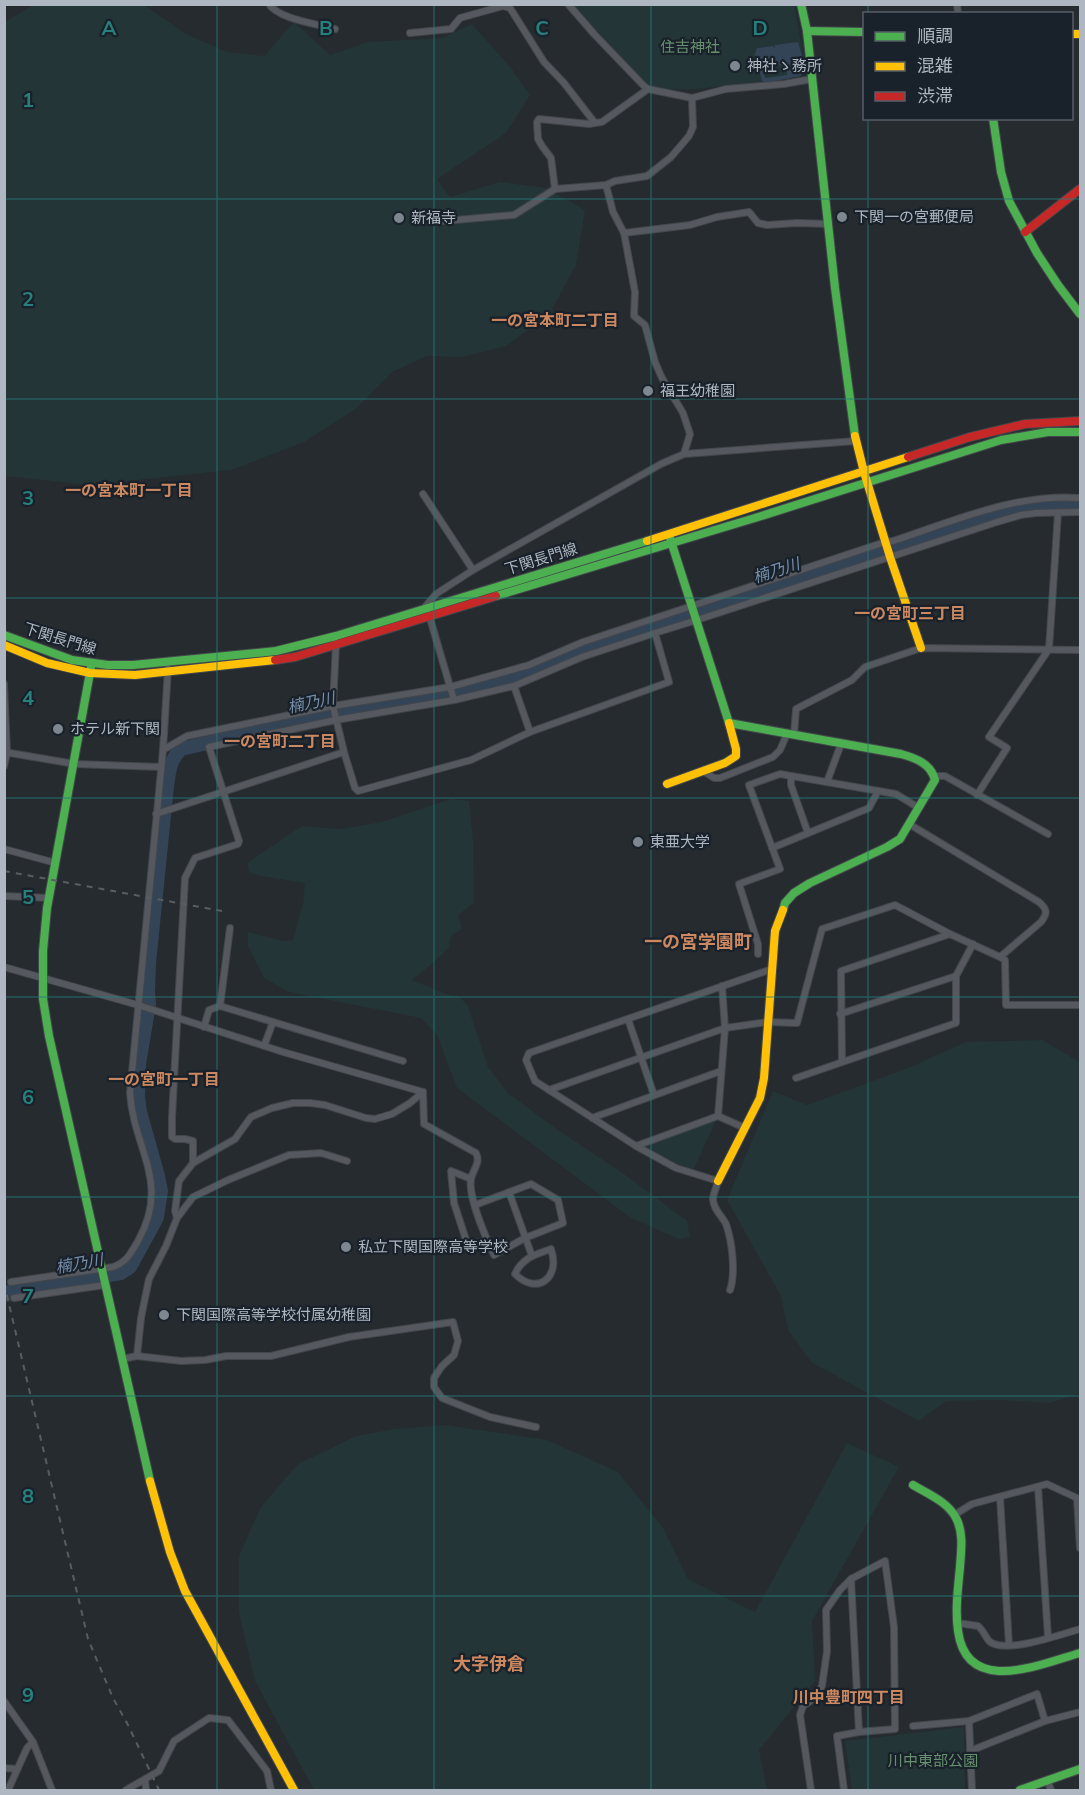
<svg xmlns="http://www.w3.org/2000/svg" width="1085" height="1795" font-family="Mulish,'Noto Sans JP',sans-serif">
<rect width="100%" height="100%" fill="#262b30"/>
<g fill="#233536">
<polygon points="33,5 144,5 186,34 227,52 264,56 294,22 330,55 368,42 442,38 472,24 511,68 530,95 506,133 437,179 450,197 500,182 545,188 585,210 576,265 549,315 506,346 462,357 427,356 392,372 357,408 304,442 231,470 90,485 5,476 5,22"/>
<polygon points="573,5 794,5 806,70 800,77 765,82 696,89 669,89 655,87 645,82"/>
<polygon points="451,799 469,801 473,840 474,903 458,915 462,929 451,936 449,947 434,962 412,980 446,994 459,996 468,1006 488,1067 508,1093 555,1128 624,1174 687,1221 690,1237 679,1239 631,1218 457,1088 437,1035 421,1018 289,992 264,978 248,946 248,932 283,941 293,940 303,903 305,883 261,876 249,872 247,863 302,826 341,829 382,822"/>
<polygon points="1042,1040 1080,1062 1080,1393 1050,1403 999,1400 946,1401 919,1421 811,1362 788,1330 781,1296 727,1200 773,1091 807,1105 908,1068 966,1042"/>
<polygon points="718,1116 692,1173 636,1146"/>
<polygon points="445,1425 547,1440 618,1472 663,1528 688,1579 755,1612 847,1443 899,1467 812,1621 815,1681 759,1750 767,1790 314,1790 255,1681 239,1613 239,1556 260,1508 298,1464 356,1436 395,1429"/>
<polygon points="964,1727 965,1790 852,1790 845,1741"/>
</g>
<path fill="#344457" fill-rule="evenodd" d="M798 42 802 56 795 57 796 61 802 58 803 73 800 76 766 83 762 81 755 54 757 48 773 46 775 48V45ZM775 57 776 64 787 67V75L765 78 762 66 774 64V58Z"/>
<g fill="none" stroke-linecap="round" stroke-linejoin="round">
<path stroke="#344457" stroke-width="14" d="M4 1293 121 1273 130 1267 152 1227 157 1217 161 1191 158 1176 140 1112 138 1096 139 1064 149 1004 148 993 149 963 167 786C169 771 170 760 181 749L329 715 502 682 545 667 569 655 1012 510 1050 505 1080 504"/>
<polyline stroke="#3a4046" stroke-width="6" stroke-dasharray="6 3" stroke-linecap="butt" points="4,1299 14,1298"/>
<defs>
<g id="street">
<path d="M269 4C278 19 318 24 335 29"/>
<polyline points="568,4 595,35 643,85 648,89 692,98 726,89 784,84 812,79"/>
<polyline points="957,4 958,14"/>
<polyline points="410,33 451,29 460,18 503,6 510,8 544,62 564,83 595,123 602,122 648,89"/>
<polyline points="606,185 613,212 624,233 635,292 634,316 645,325 655,362 662,378 683,413 690,434 684,454"/>
<polyline points="555,189 551,158 542,146 538,139 537,122 539,119 589,124 595,123"/>
<polyline points="444,221 514,215 555,189 606,185 615,181 647,176 671,157 689,136 693,127 692,98"/>
<polyline points="624,233 690,225 717,217 749,212 758,223 767,225 797,223 829,224"/>
<polyline points="423,494 473,570"/>
<polyline points="424,608 436,594 473,570 661,464 684,454 856,441"/>
<polyline points="429,615 454,700"/>
<polyline points="4,684 7,753 4,766"/>
<polyline points="514,686 530,732"/>
<polyline points="794,735 796,709 852,680 865,667 921,648 1080,650"/>
<path d="M163 750 187 736 333 706 450 687 529 665 583 642 885 542 893 541C954 521 1016 493 1080 498"/>
<polyline points="4,752 75,764 161,767"/>
<polyline points="344,752 355,788 358,791 471,760 530,732 669,682 655,633"/>
<polyline points="703,771 714,778 720,778 773,757 780,750 787,734"/>
<polyline points="791,776 791,785 808,833"/>
<polyline points="934,776 945,776 1048,834"/>
<polyline points="827,782 841,744"/>
<polyline points="977,795 1007,748 989,737 1049,649 1058,513"/>
<polyline points="156,814 344,752 333,706 336,643"/>
<polyline points="772,848 869,808 878,791"/>
<polyline points="4,849 56,863"/>
<polyline points="4,896 49,898"/>
<polyline points="758,954 758,944 739,884 780,869 749,785 780,774 896,794 919,808"/>
<polyline points="1000,957 1005,960 1006,1005 1080,1005"/>
<polyline points="4,967 138,1005 283,1052 423,1092"/>
<polyline points="220,1006 230,928"/>
<polyline points="840,1014 956,976 973,944"/>
<polyline points="629,1022 654,1095"/>
<polyline points="204,1027 209,1010 220,1006 403,1061"/>
<polyline points="264,1046 273,1022"/>
<polyline points="842,1062 841,971 950,934"/>
<polyline points="796,1078 956,1023 956,976"/>
<path d="M549 1090 725 1028 767 1022 797 1023 822 929 895 905 950 934 1000 957 1041 922C1048 913 1047 909 1039 902L909 824"/>
<path d="M423 1092 424 1124 476 1153C481 1163 473 1169 471 1179 468 1197 486 1238 494 1255L525 1238 563 1223 558 1200 531 1184 475 1205"/>
<polyline points="718,1116 725,1028 722,986"/>
<polyline points="592,1118 721,1071"/>
<polyline points="636,1146 718,1116 745,1128"/>
<polyline points="193,1163 193,1141 185,1139 175,1139 172,1137 172,1117 185,878 195,858 238,844 239,841 209,747 336,720 454,700 514,686 582,657 655,633 697,620 997,522 1021,515 1036,513 1080,512"/>
<polyline points="471,1179 451,1171 454,1203 468,1246 487,1239"/>
<polyline points="509,1192 532,1256"/>
<polyline points="177,1218 175,1211 179,1181 193,1163 235,1139 251,1117 272,1108 293,1103 310,1103 325,1105 366,1118 375,1119 392,1114 410,1103 423,1092"/>
<path d="M551 1249C561 1278 537 1296 515 1274 523 1257 535 1255 551 1249Z"/>
<path d="M11 1282 113 1267C127 1262 131 1253 138 1241 171 1182 134 1151 130 1093L163 750 168 668"/>
<path d="M730 1290C736 1273 732 1241 726 1224 722 1216 713 1209 713 1199 713 1194 717 1186 718 1181L676 1168 636 1146 535 1081 526 1060 529 1053 772 969"/>
<polyline points="14,1298 105,1285"/>
<polyline points="137,1356 141,1318 149,1279 166,1246 177,1218 193,1197 228,1180 289,1155 321,1153 347,1161"/>
<polyline points="122,1359 137,1356 181,1361 205,1360 226,1356 271,1356 349,1337 453,1322 458,1341 454,1355 442,1366 434,1378 434,1387 442,1398 490,1417 536,1427"/>
<polyline points="1038,1487 1048,1637"/>
<polyline points="1000,1497 1009,1645"/>
<polyline points="954,1515 972,1504 1047,1484 1077,1498 1080,1548"/>
<path d="M958 1623 978 1626C983 1630 985 1636 989 1641 1004 1655 1062 1634 1080 1629"/>
<polyline points="4,1701 33,1742 52,1790"/>
<polyline points="913,1726 969,1721"/>
<polyline points="970,1751 1045,1721 1080,1712"/>
<polyline points="4,1768 17,1769"/>
<polyline points="145,1780 146,1790"/>
<polyline points="1047,1780 1051,1790"/>
<polyline points="8,1790 27,1748 33,1742"/>
<polyline points="126,1790 159,1771 174,1741 209,1718 228,1720 267,1771 271,1790"/>
<polyline points="811,1790 800,1715 803,1706 815,1698 822,1686 827,1651 826,1610 840,1590 851,1579"/>
<polyline points="844,1790 837,1736 859,1732 895,1729 894,1627 885,1561 851,1579 859,1732"/>
<polyline points="972,1790 969,1721 1037,1694 1045,1721"/>
</g>
<g id="fast">
<polyline points="801,4 807,31 835,288 855,436"/>
<polyline points="807,31 864,32"/>
<polyline points="993,118 1001,172 1009,201 1037,253 1058,285 1080,314"/>
<path d="M670 538 729 723 901 754C916 758 931 764 935 780L900 839 887 847 810 883 794 893 785 903 783 910"/>
<polyline points="496,596 758,517 1001,440 1048,432 1080,432"/>
<polyline points="4,635 72,660 108,665 133,665 276,651 336,636 647,541"/>
<polyline points="91,667 47,908 43,951 43,999 49,1036 150,1481"/>
<path d="M913 1485C928 1494 948 1502 956 1518 964 1533 961 1551 960 1567 958 1588 955 1610 958 1631 967 1697 1041 1664 1080 1653"/>
<polyline points="1020,1790 1080,1769"/>
</g>
<g id="slow">
<polyline points="1072,34 1080,34"/>
<polyline points="855,436 864,472 890,557 921,648"/>
<polyline points="647,541 908,457"/>
<polyline points="4,645 47,663 90,673 135,675 275,660"/>
<polyline points="667,784 725,763 736,756 736,749 729,723"/>
<polyline points="718,1181 760,1098 764,1078 775,931 783,910"/>
<polyline points="150,1481 170,1552 185,1591 294,1790"/>
</g>
<g id="jam">
<polyline points="1025,232 1080,189"/>
<polyline points="908,457 970,437 1025,424 1080,421"/>
<polyline points="275,660 295,657 496,596"/>
</g>
</defs>
<use href="#street" stroke="#43474b" stroke-width="8"/>
<use href="#fast" stroke="#43474b" stroke-width="10"/>
<use href="#slow" stroke="#43474b" stroke-width="10"/>
<use href="#jam" stroke="#43474b" stroke-width="10"/>
<use href="#street" stroke="#55595f" stroke-width="6"/>
<use href="#fast" stroke="#4caf50" stroke-width="8"/>
<use href="#slow" stroke="#ffc107" stroke-width="8"/>
<use href="#jam" stroke="#c62828" stroke-width="8"/>
<g stroke="#585d62" stroke-width="2" stroke-dasharray="6 6" stroke-linecap="butt">
<polyline points="4,871 222,911"/>
<polyline points="4,1283 88,1639 113,1698 128,1725 159,1790"/>
</g>
</g>
<path fill="none" stroke="#27807b" stroke-width="1.5" stroke-opacity="0.55" d="M217 4V1790M434 4V1790M651 4V1790M868 4V14M868 118V1790M4 199H1080M4 399H1080M4 598H1080M4 798H1080M4 997H1080M4 1197H1080M4 1396H1080M4 1596H1080"/>
<g fill="#7e868f" stroke="#19212a" stroke-width="2">
<circle cx="735" cy="66" r="6"/>
<circle cx="842" cy="217" r="6"/>
<circle cx="399" cy="218" r="6"/>
<circle cx="648" cy="391" r="6"/>
<circle cx="58" cy="729" r="6"/>
<circle cx="638" cy="842" r="6"/>
<circle cx="346" cy="1247" r="6"/>
<circle cx="164" cy="1315" r="6"/>
</g>
<g text-anchor="middle" stroke-width="4.5" stroke-linejoin="round" paint-order="stroke">
<g font-size="15" fill="#67916e" stroke="#19212a">
<text x="690" y="52">住吉神社</text>
<text x="933" y="1766">川中東部公園</text>
</g>
<g font-size="15" fill="#aeb7c2" stroke="#19212a" text-anchor="start">
<text x="747" y="71">神社ゝ務所</text>
<text x="854" y="222">下関一の宮郵便局</text>
<text x="411" y="223">新福寺</text>
<text x="660" y="396">福王幼稚園</text>
<text x="70" y="734">ホテル新下関</text>
<text x="650" y="847">東亜大学</text>
<text x="358" y="1252">私立下関国際高等学校</text>
<text x="176" y="1320">下関国際高等学校付属幼稚園</text>
</g>
<g font-size="15" fill="#aeb7c2" stroke="#19212a">
<text transform="translate(541 559) rotate(-17)" y="5">下関長門線</text>
<text transform="translate(60 639) rotate(17)" y="5">下関長門線</text>
</g>
<g font-size="16" font-weight="bold" fill="#cc8860" stroke="#19212a">
<text x="555" y="326">一の宮本町二丁目</text>
<text x="129" y="496">一の宮本町一丁目</text>
<text x="910" y="619">一の宮町三丁目</text>
<text x="280" y="747">一の宮町二丁目</text>
<text x="164" y="1085">一の宮町一丁目</text>
<text x="849" y="1703">川中豊町四丁目</text>
</g>
<g font-size="16" font-style="italic" fill="#778faa" stroke="#19212a">
<text transform="translate(776 570) rotate(-18)" y="6">楠乃川</text>
<text transform="translate(311 702) rotate(-12)" y="6">楠乃川</text>
<text transform="translate(79 1263) rotate(-10)" y="6">楠乃川</text>
</g>
<g font-size="18" font-weight="bold" fill="#cc8860" stroke="#19212a">
<text x="698" y="948">一の宮学園町</text>
<text x="489" y="1670">大字伊倉</text>
</g>
</g>
<g font-size="20" text-anchor="middle" font-weight="bold" fill="#27807b" stroke="#19212a" stroke-width="4.5" stroke-linejoin="round" paint-order="stroke">
<text x="109" y="35">A</text>
<text x="326" y="35">B</text>
<text x="542" y="35">C</text>
<text x="760" y="35">D</text>
<text x="28" y="107">1</text>
<text x="28" y="306">2</text>
<text x="28" y="505">3</text>
<text x="28" y="705">4</text>
<text x="28" y="904">5</text>
<text x="28" y="1104">6</text>
<text x="28" y="1303">7</text>
<text x="28" y="1503">8</text>
<text x="28" y="1702">9</text>
</g>
<rect width="1085" height="1795" fill="none" stroke="#aeb7c2" stroke-width="12"/>
<rect x="863" y="12" width="210" height="108" fill="#19212a" stroke="#555d67" stroke-width="1.5"/>
<rect x="875" y="32" width="30" height="9" fill="#4caf50" stroke="#555d67" stroke-width="1.5"/>
<text x="917" y="42" font-size="18" fill="#aeb7c2">順調</text>
<rect x="875" y="62" width="30" height="9" fill="#ffc107" stroke="#555d67" stroke-width="1.5"/>
<text x="917" y="72" font-size="18" fill="#aeb7c2">混雑</text>
<rect x="875" y="92" width="30" height="9" fill="#c62828" stroke="#555d67" stroke-width="1.5"/>
<text x="917" y="102" font-size="18" fill="#aeb7c2">渋滞</text>
</svg>
